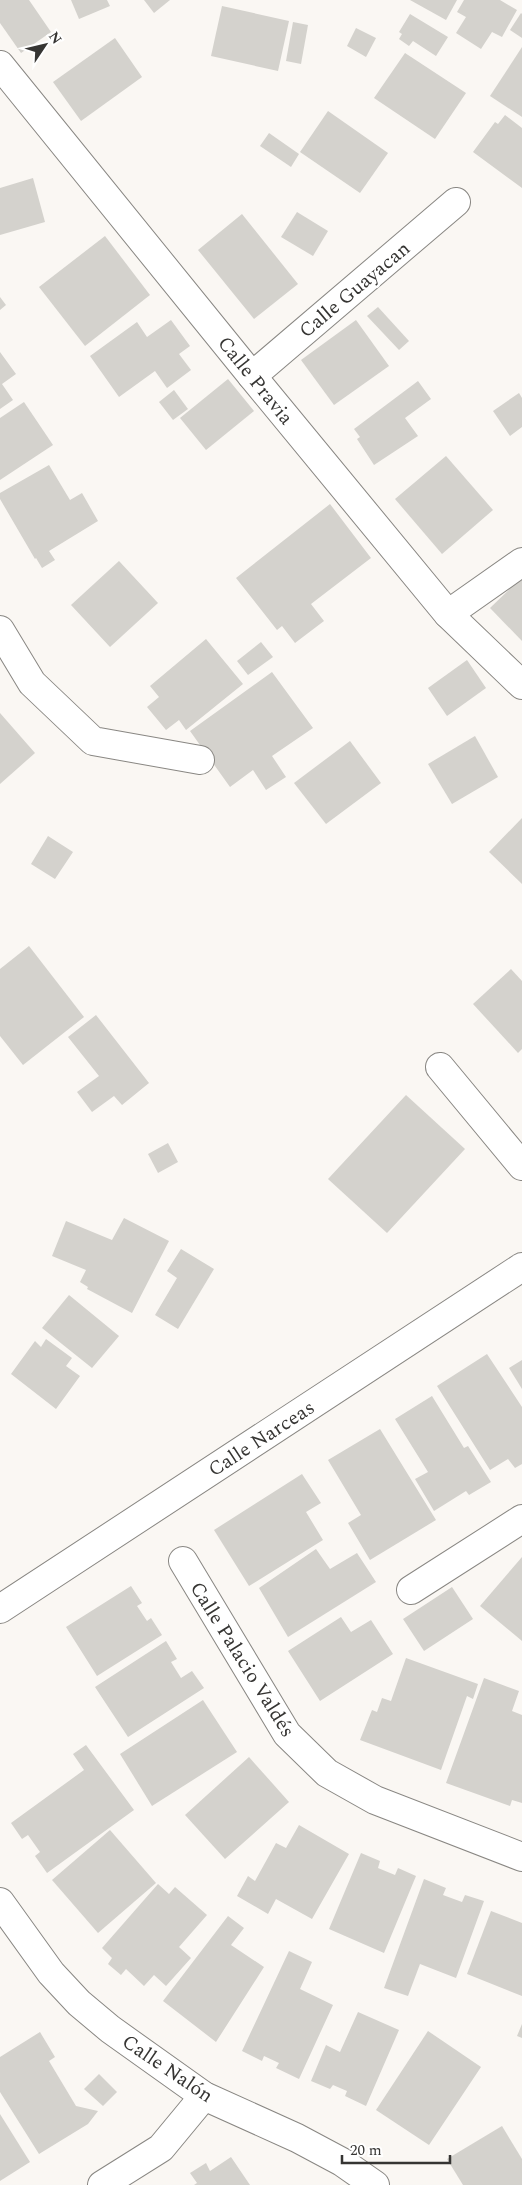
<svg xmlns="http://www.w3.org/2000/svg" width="522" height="2185" font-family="Spectral,serif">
<rect width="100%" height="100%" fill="#faf7f3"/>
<g fill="#d4d2cd">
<polygon points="0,0 29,0 51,32 21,53 0,23"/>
<polygon points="71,0 107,0 110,6 79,19"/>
<polygon points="144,0 170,0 154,13"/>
<polygon points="410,0 457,0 446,20"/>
<polygon points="464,0 500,0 517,10 502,37 492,32 481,49 456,33 466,17 457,12"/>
<polygon points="222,6 289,21 278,71 211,56"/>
<polygon points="521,13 522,14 522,38 510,30"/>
<polygon points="410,14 448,37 436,56 413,41 409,46 399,39 402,34 399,32"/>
<polygon points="293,22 308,25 301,64 286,61"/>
<polygon points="356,28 376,38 366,57 347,46"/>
<polygon points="115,38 142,77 81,121 53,82"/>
<polygon points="522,47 522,117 490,96"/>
<polygon points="405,53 466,93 435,139 374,98"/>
<polygon points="328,111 388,153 360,193 300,152"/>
<polygon points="505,115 522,128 522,188 473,152 495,122 498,124"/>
<polygon points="269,133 299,154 291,167 260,146"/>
<polygon points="33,178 45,222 0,235 0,188"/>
<polygon points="297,212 328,231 313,256 281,237"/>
<polygon points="242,214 298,284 254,319 198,250"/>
<polygon points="105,236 150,295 85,346 39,287"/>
<polygon points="0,297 6,305 0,310"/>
<polygon points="378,307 409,341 399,350 367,316"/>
<polygon points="171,320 190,346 179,354 191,370 167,388 155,371 119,397 90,356 137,322 147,337"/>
<polygon points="356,320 389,366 334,405 301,360"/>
<polygon points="0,352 16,374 2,384 13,400 0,409"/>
<polygon points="228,379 254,411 206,450 180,418"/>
<polygon points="418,381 431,399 405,418 418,436 374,465 357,439 360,437 354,429"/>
<polygon points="174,390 188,409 173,420 159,402"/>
<polygon points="519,393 522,398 522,427 510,436 493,411"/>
<polygon points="24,402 53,445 0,480 0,418"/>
<polygon points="446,456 493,510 442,554 395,499"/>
<polygon points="49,465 70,500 82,493 98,521 49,551 55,560 42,568 36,558 35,559 0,499 0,493"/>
<polygon points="330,504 371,558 311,604 324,621 295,643 282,626 277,630 236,578"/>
<polygon points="119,561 158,603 110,647 71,605"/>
<polygon points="522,577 522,641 490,608"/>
<polygon points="206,639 243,684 186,730 179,720 166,730 147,707 159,697 150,686"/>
<polygon points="261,642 273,657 248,675 237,661"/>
<polygon points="467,660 486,688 447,716 428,688"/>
<polygon points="272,672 313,728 272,756 286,777 266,790 253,770 230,787 190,731"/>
<polygon points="0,713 35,753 0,784"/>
<polygon points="475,736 498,777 452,804 428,764"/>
<polygon points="350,741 381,783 326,824 294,783"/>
<polygon points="522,818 522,884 489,852"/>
<polygon points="48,836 73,852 55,879 31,864"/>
<polygon points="29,946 84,1017 23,1065 0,1036 0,969"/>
<polygon points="511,969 522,981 522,1049 518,1053 473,1004"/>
<polygon points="96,1015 149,1083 122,1105 114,1096 92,1112 77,1092 99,1076 68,1037"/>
<polygon points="406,1095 465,1149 387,1233 328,1179"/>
<polygon points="168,1143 178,1162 158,1173 148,1154"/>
<polygon points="124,1218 169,1241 132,1313 87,1289 88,1287 80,1282 86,1270 52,1256 66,1221 112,1240"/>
<polygon points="181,1249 214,1269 178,1329 155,1315 177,1278 167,1271"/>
<polygon points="69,1295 119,1336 92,1368 42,1328"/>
<polygon points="46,1339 72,1358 66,1366 80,1376 56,1409 11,1374 35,1341 41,1347"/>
<polygon points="487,1354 522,1407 522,1464 515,1468 508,1459 490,1470 437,1386"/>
<polygon points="522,1360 522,1389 509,1368"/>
<polygon points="432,1396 464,1448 468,1446 491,1482 469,1495 466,1491 434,1511 415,1479 428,1472 395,1419"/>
<polygon points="380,1429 436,1520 370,1560 348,1523 361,1515 328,1460"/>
<polygon points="302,1474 321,1503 306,1512 323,1540 249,1586 214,1530"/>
<polygon points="316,1549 330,1569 357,1553 376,1582 288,1637 259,1588"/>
<polygon points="522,1557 522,1641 480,1606"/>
<polygon points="131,1586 142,1603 137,1606 147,1621 151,1618 162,1635 97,1676 66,1627"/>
<polygon points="452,1587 473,1619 424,1651 403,1619"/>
<polygon points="341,1617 351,1632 371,1620 393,1654 320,1701 288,1651"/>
<polygon points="166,1641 177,1659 171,1662 181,1678 192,1671 204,1688 128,1737 95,1687"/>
<polygon points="406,1658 478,1684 473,1699 467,1696 441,1770 360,1740 372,1710 377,1712 382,1698 391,1701"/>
<polygon points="484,1678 519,1691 512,1711 522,1715 522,1803 512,1800 510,1806 446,1783"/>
<polygon points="203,1700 237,1752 152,1806 120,1754"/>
<polygon points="86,1745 134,1810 47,1873 35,1856 40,1852 28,1835 22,1839 11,1823 84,1770 73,1754"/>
<polygon points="249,1757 289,1802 225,1859 185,1815"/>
<polygon points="299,1825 349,1854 312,1919 276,1899 268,1914 237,1896 248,1876 255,1881 276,1843 286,1848"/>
<polygon points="110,1830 156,1883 98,1933 52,1880"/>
<polygon points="361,1853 380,1861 378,1868 395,1875 398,1868 416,1876 384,1953 329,1929"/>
<polygon points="424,1879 446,1888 443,1895 462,1902 465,1895 484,1901 456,1978 420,1964 408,1996 384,1988"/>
<polygon points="158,1884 169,1894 175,1887 207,1915 179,1947 191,1958 166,1986 154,1975 144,1986 126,1969 121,1975 108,1964 112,1958 102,1948"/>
<polygon points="491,1911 522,1923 522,1996 467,1974"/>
<polygon points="228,1916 244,1928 231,1945 264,1967 216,2042 163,2001"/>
<polygon points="289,1951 312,1962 300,1989 333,2005 299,2079 276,2068 279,2063 264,2056 262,2061 242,2051"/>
<polygon points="358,2012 399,2030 366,2106 345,2096 347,2091 333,2085 330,2089 311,2081 326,2045 340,2052"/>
<polygon points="522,2024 522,2038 517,2036"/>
<polygon points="428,2031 481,2067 429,2145 376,2110"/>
<polygon points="40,2032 55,2057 49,2061 76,2106 98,2111 88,2124 39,2154 0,2092 0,2057"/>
<polygon points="99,2074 117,2092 103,2106 84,2089"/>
<polygon points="0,2114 30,2162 0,2181"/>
<polygon points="502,2126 522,2159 522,2185 463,2185 447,2159"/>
<polygon points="231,2157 250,2185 194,2185 197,2183 190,2173 206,2163 210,2171"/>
</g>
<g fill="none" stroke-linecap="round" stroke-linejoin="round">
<defs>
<g id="street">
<polyline points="0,65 252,376 448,614 522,685"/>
<polyline points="252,376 456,202"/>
<polyline points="448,614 522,562"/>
<polyline points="0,630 32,683 93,741 200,760"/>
<polyline points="440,1067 522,1166"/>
<polyline points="183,1561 287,1734 327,1773 375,1800 522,1857"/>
<polyline points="411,1590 522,1519"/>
<polyline points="0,1902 51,1973 79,2003 110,2029 204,2096 297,2138 342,2162 375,2185"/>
<polyline points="102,2185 161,2148 204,2096"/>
</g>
<polyline id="secondary" points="0,1609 522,1267"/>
</defs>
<use href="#street" stroke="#898783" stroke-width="30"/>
<use href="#secondary" stroke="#898783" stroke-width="30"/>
<use href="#street" stroke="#fff" stroke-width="28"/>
<use href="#secondary" stroke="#fff" stroke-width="28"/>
</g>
<g text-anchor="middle" stroke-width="5" stroke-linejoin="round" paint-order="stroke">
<g font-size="20" fill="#363533" stroke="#fff">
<text transform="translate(354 289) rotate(-40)" y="7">Calle Guayacan</text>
<text transform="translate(256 380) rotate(51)" y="7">Calle Pravia</text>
<text transform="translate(261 1438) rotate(-33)" y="7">Calle Narceas</text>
<text transform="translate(243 1659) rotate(58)" y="7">Calle Palacio Valdés</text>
<text transform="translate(168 2068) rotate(34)" y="7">Calle Nalón</text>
</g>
</g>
<g transform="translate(45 45) rotate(55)" stroke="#ffffff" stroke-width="4" paint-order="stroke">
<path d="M0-4L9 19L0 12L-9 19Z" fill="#363533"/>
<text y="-8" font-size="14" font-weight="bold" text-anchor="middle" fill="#363533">N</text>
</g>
<path d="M342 2155v8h108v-8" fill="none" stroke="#363533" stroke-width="2.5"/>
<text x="350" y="2155" font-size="15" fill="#363533" stroke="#ffffff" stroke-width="4" paint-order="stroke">20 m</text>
</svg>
